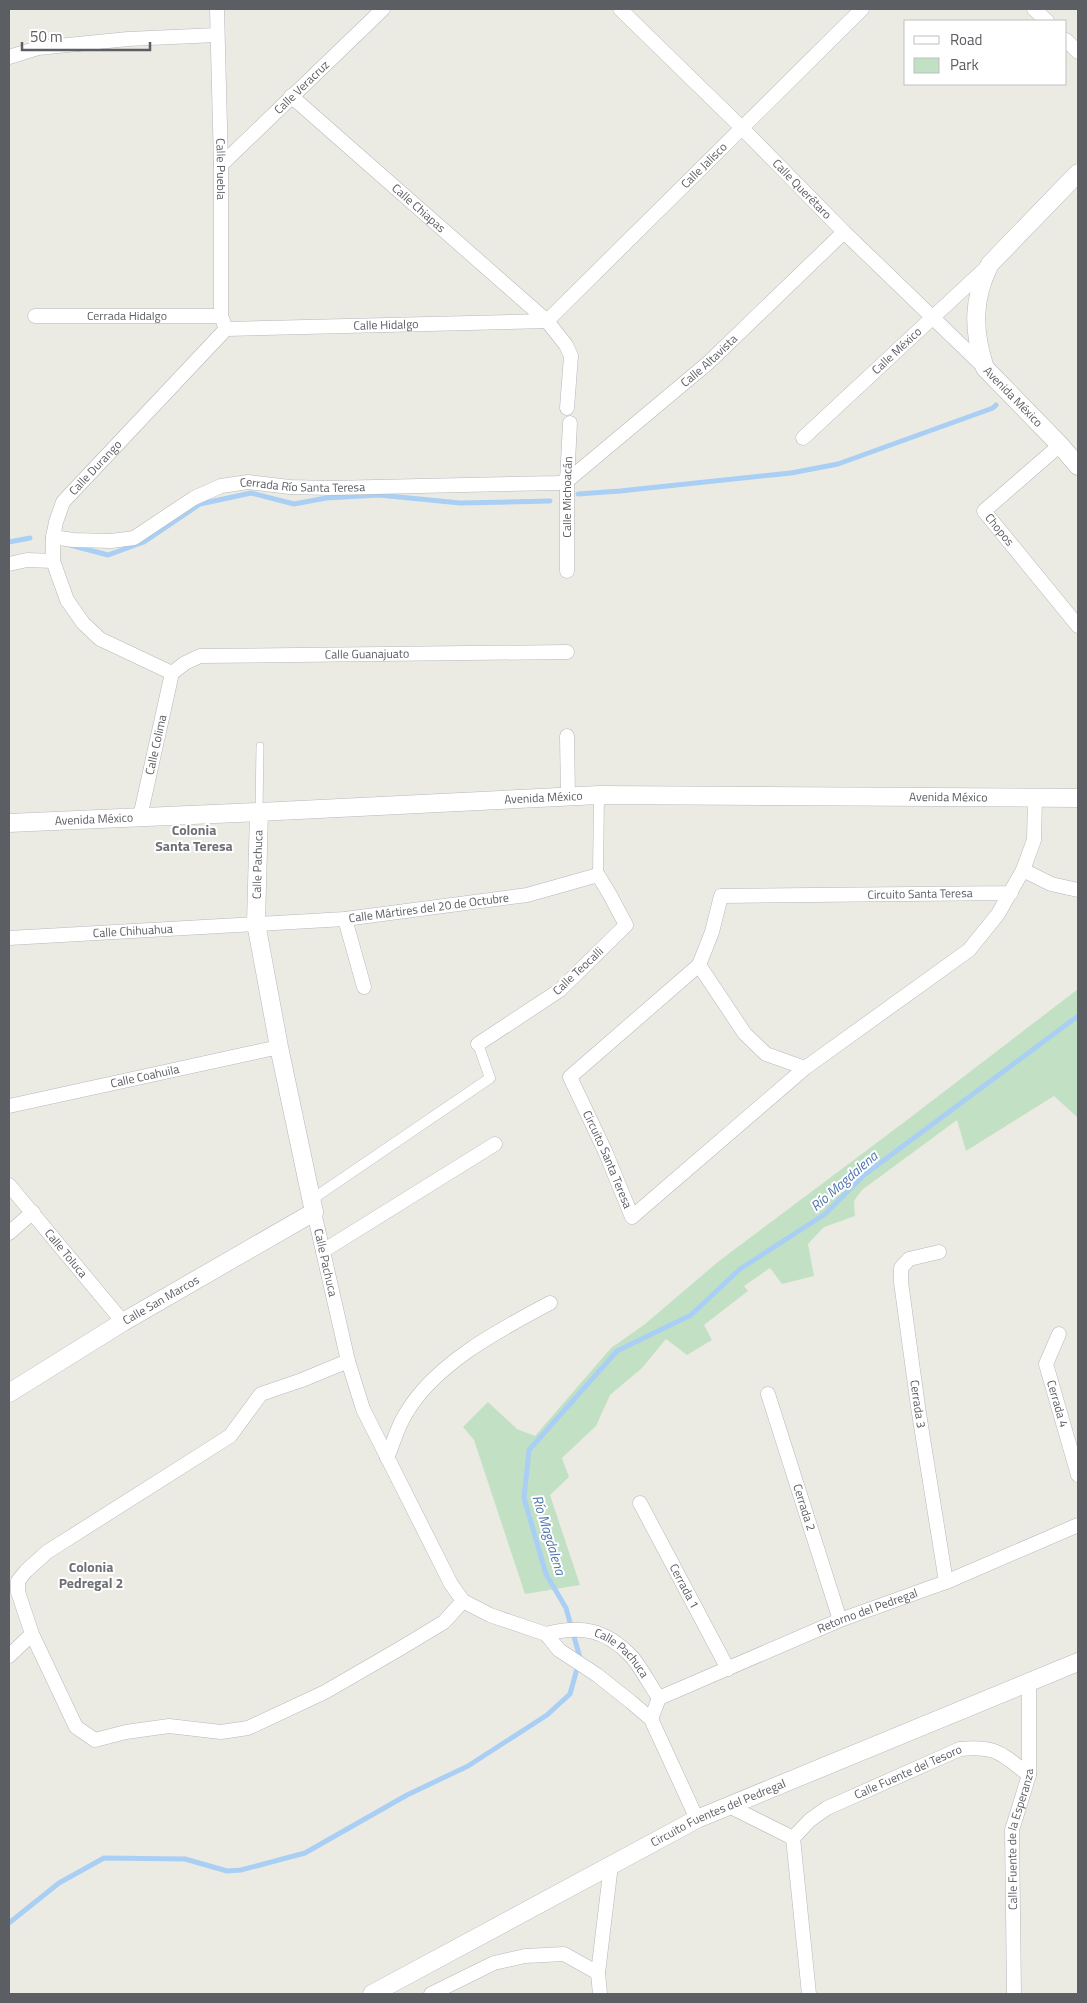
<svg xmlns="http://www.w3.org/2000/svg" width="1087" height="2003" font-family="'Titillium Web',sans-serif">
<rect width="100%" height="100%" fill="#ecebe3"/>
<polygon fill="#c2e1c4" points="1078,989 1078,1118 1054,1096 966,1151 957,1120 862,1190 854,1201 855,1216 824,1227 808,1244 814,1276 782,1284 770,1268 744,1286 748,1291 704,1325 712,1340 687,1355 666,1339 642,1368 610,1395 596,1426 562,1458 569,1477 550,1495 580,1585 525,1594 474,1440 463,1427 488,1402 517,1429 535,1436 611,1348 645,1324 719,1261 907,1120"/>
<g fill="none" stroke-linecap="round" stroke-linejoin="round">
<g stroke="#aacff4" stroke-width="5">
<polyline points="578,494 620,491 791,473 838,464 993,408 996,405"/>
<polyline points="9,542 30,538"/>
<polyline points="70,545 108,555 144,542 200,504 251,493 294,504 326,498 379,495 460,503 550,501"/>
<polyline points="9,1923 59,1883 104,1858 185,1859 227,1871 241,1870 305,1853 407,1795 468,1766 547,1715 570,1694 580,1658 566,1608 546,1574 524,1498 529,1450 617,1351 691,1315 740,1269 825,1214 864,1175 1078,1016"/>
</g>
<defs>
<polyline id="service" points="259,811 260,746"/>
<g id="pedestrian">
<polyline points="598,875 599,795"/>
<polyline points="311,1200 490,1078 478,1044"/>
</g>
<g id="minor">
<path id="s1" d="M217 9 221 165V316L226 329"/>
<path id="s2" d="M620 9 742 128 844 232 985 368"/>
<polyline points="1034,9 1047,21"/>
<polyline points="1066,40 1078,52"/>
<polyline points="9,57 38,48 128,39 217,35"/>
<path id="s3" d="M291 96 547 321 566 345 571 356 567 408"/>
<path id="s4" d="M221 165 383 9"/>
<path id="s5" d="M35 316H221"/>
<path id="s6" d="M547 321 862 9"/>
<path id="s7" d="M226 329 547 321"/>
<path id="s8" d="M803 438 987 267"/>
<path id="s9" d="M1060 445 984 511 1078 626"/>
<path id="s10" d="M53 537 73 540 111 541 134 538 194 498 221 486 248 482 290 487 330 488 558 483 567 481 708 363 844 232"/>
<polyline points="9,564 27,560 53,561"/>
<path id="s11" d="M567 571V481L570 423"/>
<path id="s12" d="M172 673 100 639 83 623 67 600 53 561V537L56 522 63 502 226 329"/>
<path id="s13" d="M172 673 185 663 200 656 567 652"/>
<polyline points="567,736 568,796"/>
<path id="s14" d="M140 817 172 673"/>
<polyline points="1023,870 1051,884 1078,890"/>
<path id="s15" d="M1011 893 721 896 712 932 699 965 570 1077 605 1151 632 1217 805 1068 969 950 998 914 1023 870 1034 840 1035 798"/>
<polyline points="345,919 364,987"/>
<path id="s16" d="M9 938 345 919 527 895 598 875 610 895 626 925 560 990 478 1044"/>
<polyline points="699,965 745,1034 766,1054 805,1068"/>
<path id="s17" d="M9 1106 279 1047"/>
<path id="s18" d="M9 1185 123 1322"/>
<path id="s19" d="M314 1212 348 1361 363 1409 451 1584 463 1601 490 1615 546 1634 559 1650 597 1675 631 1702 651 1719 697 1819"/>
<polyline points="9,1233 33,1212"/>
<polyline points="323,1251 495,1144"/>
<path id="s20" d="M939 1252 909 1259 901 1268V1282L918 1407 946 1582"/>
<path id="s21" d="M1059 1334 1046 1364 1078 1475"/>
<polyline points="348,1361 302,1380 261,1394 230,1436 47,1552 26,1571 18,1581 18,1592 32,1634 76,1727 95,1740 126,1732 169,1726 221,1732 248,1728 325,1692 401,1648 444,1622 463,1601"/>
<path id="s22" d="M768 1394 840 1620"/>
<path d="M387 1458C393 1444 397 1428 405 1415 434 1364 499 1330 550 1303"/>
<path id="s23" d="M640 1503 728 1669"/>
<path id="s24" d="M546 1634C581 1625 605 1629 631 1656 639 1664 651 1687 659 1698L651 1719"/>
<polyline points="9,1656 32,1634"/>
<path id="s25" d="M659 1698 840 1620 946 1582 1078 1525"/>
<polyline points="727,1805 793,1838"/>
<polyline points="431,1994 494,1963 525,1956 564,1954 598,1973"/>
<polyline points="600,1994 598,1973 611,1865"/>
<path id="s26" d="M809 1994 793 1838 810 1820 827 1808 960 1749C996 1745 1002 1754 1029 1775"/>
<path id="s27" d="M1014 1994 1012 1830 1029 1775V1683"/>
</g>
<g id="tertiary">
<path id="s28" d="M1078 173 990 264C972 299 973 332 985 368L1060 445 1078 466"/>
<path id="s29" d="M9 823 259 812 599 795 1078 798"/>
<path id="s30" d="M9 1393 123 1322 314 1212 279 1047 256 923 259 812"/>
<path id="s31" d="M372 1994 697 1819 1078 1662"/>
</g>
</defs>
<use href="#service" stroke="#b5b8bc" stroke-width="8"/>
<use href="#pedestrian" stroke="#b5b8bc" stroke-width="11"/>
<use href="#minor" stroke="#b5b8bc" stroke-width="15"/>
<use href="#tertiary" stroke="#b5b8bc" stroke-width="19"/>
<use href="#service" stroke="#fff" stroke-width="7"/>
<use href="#pedestrian" stroke="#fff" stroke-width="10"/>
<use href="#minor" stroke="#fff" stroke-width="14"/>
<use href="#tertiary" stroke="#fff" stroke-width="18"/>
</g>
<g text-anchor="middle" stroke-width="4" stroke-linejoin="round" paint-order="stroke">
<g font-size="12" fill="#5b5e62" stroke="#fff">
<text dy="4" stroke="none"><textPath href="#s4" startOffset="112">Calle Veracruz</textPath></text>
<text dy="4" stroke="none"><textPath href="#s6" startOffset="221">Calle Jalisco</textPath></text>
<text dy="4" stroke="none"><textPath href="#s1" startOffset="160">Calle Puebla</textPath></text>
<text dy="4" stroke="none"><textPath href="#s2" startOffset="256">Calle Querétaro</textPath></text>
<text dy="4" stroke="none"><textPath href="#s3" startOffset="170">Calle Chiapas</textPath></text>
<text dy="4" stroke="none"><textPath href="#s5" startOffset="92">Cerrada Hidalgo</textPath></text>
<text dy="4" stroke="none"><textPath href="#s7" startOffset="160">Calle Hidalgo</textPath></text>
<text dy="4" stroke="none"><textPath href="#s8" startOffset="128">Calle México</textPath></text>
<text dy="4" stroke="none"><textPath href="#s10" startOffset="716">Calle Altavista</textPath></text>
<text dy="4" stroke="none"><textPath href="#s28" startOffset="274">Avenida México</textPath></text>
<text dy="4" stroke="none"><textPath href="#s12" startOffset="280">Calle Durango</textPath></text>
<text dy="4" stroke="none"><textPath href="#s10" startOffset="265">Cerrada Río Santa Teresa</textPath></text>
<text dy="4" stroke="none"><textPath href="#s11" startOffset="74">Calle Michoacán</textPath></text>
<text dy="4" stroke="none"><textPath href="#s9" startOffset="125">Chopos</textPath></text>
<text dy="4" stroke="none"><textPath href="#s13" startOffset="200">Calle Guanajuato</textPath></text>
<text dy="4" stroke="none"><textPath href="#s14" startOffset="74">Calle Colima</textPath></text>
<text dy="4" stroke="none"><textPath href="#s29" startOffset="940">Avenida México</textPath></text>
<text dy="4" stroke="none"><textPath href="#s29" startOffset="535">Avenida México</textPath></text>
<text dy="4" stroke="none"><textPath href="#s29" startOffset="85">Avenida México</textPath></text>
<text dy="4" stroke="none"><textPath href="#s30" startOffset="708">Calle Pachuca</textPath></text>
<text transform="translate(920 894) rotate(-1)" y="4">Circuito Santa Teresa</text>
<text dy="4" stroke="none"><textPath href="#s16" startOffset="421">Calle Mártires del 20 de Octubre</textPath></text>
<text dy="4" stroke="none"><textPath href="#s16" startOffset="124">Calle Chihuahua</textPath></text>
<text transform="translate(578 971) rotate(-43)" y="4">Calle Teocalli</text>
<text dy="4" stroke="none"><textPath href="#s17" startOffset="139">Calle Coahuila</textPath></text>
<text dy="4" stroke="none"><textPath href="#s15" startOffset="624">Circuito Santa Teresa</textPath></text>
<text dy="4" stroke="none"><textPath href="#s18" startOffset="89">Calle Toluca</textPath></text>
<text dy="4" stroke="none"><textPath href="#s19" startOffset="52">Calle Pachuca</textPath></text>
<text dy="4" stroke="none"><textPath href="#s30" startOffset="178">Calle San Marcos</textPath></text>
<text dy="4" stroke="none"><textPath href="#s20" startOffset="180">Cerrada 3</textPath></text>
<text dy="4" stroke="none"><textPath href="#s21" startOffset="74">Cerrada 4</textPath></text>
<text dy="4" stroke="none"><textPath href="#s22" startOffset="119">Cerrada 2</textPath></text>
<text dy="4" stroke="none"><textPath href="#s23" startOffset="94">Cerrada 1</textPath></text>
<text dy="4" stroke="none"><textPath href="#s25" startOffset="226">Retorno del Pedregal</textPath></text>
<text dy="4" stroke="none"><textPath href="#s24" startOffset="84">Calle Pachuca</textPath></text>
<text dy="4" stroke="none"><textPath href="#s26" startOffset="291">Calle Fuente del Tesoro</textPath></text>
<text dy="4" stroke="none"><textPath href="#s31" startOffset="391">Circuito Fuentes del Pedregal</textPath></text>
<text dy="4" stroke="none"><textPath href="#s27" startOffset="156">Calle Fuente de la Esperanza</textPath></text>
</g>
<g font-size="14" font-weight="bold" fill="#6c6f74" stroke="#fff">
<text x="194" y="835">Colonia<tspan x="194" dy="16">Santa Teresa</tspan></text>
<text x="91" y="1572">Colonia<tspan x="91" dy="16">Pedregal 2</tspan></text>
</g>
<g font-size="14" font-style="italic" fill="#4e75ac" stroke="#fff">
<text transform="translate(844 1181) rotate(-41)" y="5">Río Magdalena</text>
<text transform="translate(549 1535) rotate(73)" y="5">Río Magdalena</text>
</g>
</g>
<rect width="1087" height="2003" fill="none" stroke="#5b5e62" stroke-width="20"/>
<rect x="904" y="20" width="162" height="65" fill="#ffffff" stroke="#bdbfc0"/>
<rect x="914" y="36" width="25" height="8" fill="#ffffff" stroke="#bdbfc0"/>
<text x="950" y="45" font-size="15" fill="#5b5e62">Road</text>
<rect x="914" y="58" width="25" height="15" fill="#c2e1c4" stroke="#bdbfc0"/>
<text x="950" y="70" font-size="15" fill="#5b5e62">Park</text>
<path d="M22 42v8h128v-8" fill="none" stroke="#5b5e62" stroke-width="2.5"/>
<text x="30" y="42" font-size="15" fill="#5b5e62" stroke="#ffffff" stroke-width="4" paint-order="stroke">50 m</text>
</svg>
